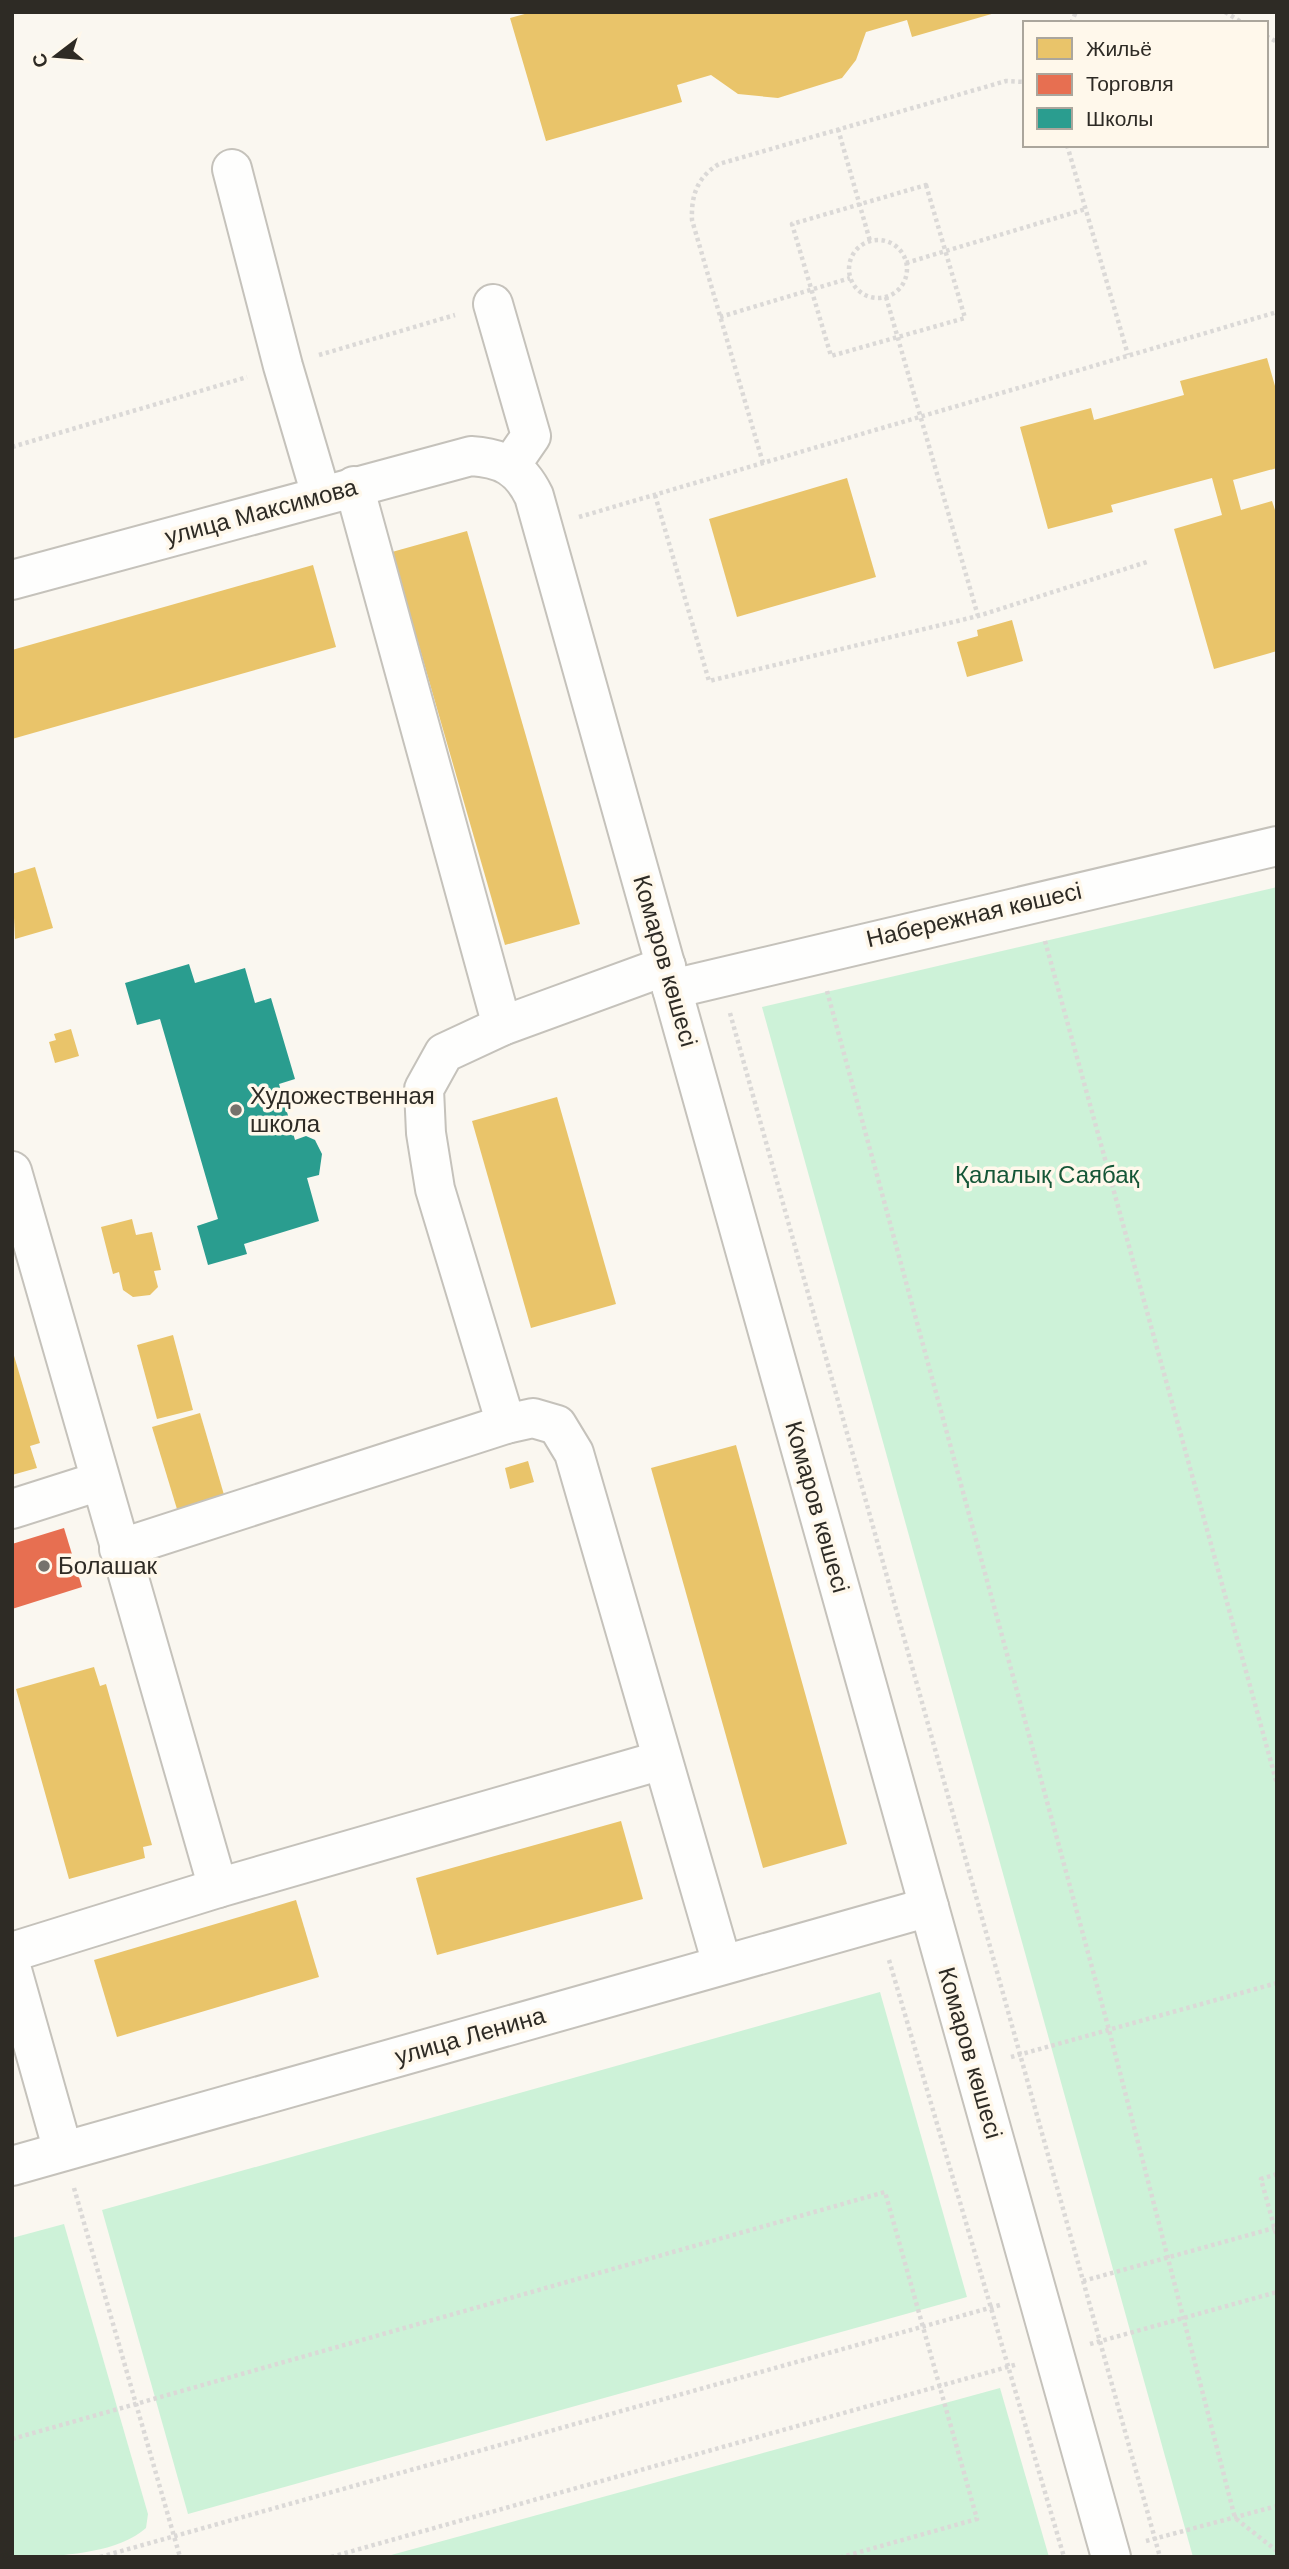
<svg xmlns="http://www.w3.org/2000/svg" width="1289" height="2569" font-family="Arial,sans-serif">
<rect width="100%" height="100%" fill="#faf7f0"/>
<g fill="#cdf2d8">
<polygon points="1277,887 1277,2557 1193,2557 762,1007"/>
<polygon points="880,1992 967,2297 188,2514 102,2210"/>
<path d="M64 2224 148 2514 146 2528C116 2555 52 2557 12 2557V2238Z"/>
<polygon points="1000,2388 1049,2557 384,2557"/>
</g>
<g fill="#e9c46a">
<polygon points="532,12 995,12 995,13 912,37 907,20 866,32 856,60 842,78 778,98 738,94 711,75 677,85 682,102 546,141 510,18"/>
<polygon points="1267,358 1277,393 1277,468 1233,480 1241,510 1272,501 1277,516 1277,651 1214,669 1174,529 1222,515 1212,478 1111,505 1113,512 1048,529 1020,427 1091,408 1094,420 1184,395 1180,381"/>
<polygon points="847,478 876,577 737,617 709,519"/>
<polygon points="467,531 580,924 505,945 392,552"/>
<polygon points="313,565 336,647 12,739 12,650"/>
<polygon points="1012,620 1023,661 967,677 957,642 978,636 977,630"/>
<polygon points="35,867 53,928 15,939 12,874"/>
<polygon points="71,1029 79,1056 55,1063 49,1042 56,1040 54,1034"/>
<polygon points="557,1097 616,1304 531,1328 472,1121"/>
<polygon points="132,1219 136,1235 152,1232 161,1270 154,1271 158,1287 150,1295 133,1297 123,1290 119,1272 113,1274 101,1227"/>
<polygon points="173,1335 193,1410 157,1419 137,1345"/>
<polygon points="12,1349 40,1443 30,1446 37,1468 12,1475"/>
<polygon points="200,1413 227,1505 180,1519 152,1427"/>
<polygon points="736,1445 847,1844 763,1868 651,1468"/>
<polygon points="528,1461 534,1482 510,1489 505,1468"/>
<polygon points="94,1667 100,1686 106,1684 152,1845 143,1847 145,1858 69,1879 16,1689"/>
<polygon points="621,1821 643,1899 437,1955 416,1878"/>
<polygon points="296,1900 319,1977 117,2037 94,1960"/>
</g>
<polygon fill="#e76f51" points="64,1528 82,1587 12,1609 12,1544"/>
<polygon fill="#2a9d8f" points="189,964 195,983 245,968 255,1003 271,998 295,1079 279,1084 295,1140 306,1136 315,1140 322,1154 319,1175 307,1178 319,1221 244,1244 247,1254 208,1265 197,1226 218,1219 160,1019 137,1025 125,983"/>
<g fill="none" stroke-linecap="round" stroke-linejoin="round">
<defs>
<g id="minor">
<polyline points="232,169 283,366 321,495"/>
<polyline points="493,304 531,436 511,465"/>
<polyline points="354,486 502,1026"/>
<path d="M12 580 471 456C502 458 520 467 534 496L1111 2557"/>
<polyline points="672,989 1277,846"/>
<polyline points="12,1171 218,1888"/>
<polyline points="506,1424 435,1189 426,1133 424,1089 444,1053 502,1026 666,966"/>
<polyline points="12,1509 100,1481"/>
<polyline points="119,1549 506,1424 533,1418 557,1425 574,1453 722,1964"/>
<polyline points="12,1952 218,1888 662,1760"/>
<polyline points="12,1970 63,2151"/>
<polyline points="12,2166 929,1907"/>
</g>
</defs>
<use href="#minor" stroke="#c5c2bb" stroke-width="42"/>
<g stroke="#dbd9d7" stroke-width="4.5" stroke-dasharray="3.5 3.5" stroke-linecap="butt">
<polyline points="1225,12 1243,23"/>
<polyline points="1071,23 1076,12"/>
<polyline points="1266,36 1277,42"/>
<polyline points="838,129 870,241"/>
<polyline points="1067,145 1128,355"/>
<polygon points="926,185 965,318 831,356 792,224"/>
<circle cx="878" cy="269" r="29"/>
<polyline points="906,263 1086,209"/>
<polyline points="886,297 978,616"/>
<polyline points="720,317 850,278"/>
<polyline points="319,355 455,315"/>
<polyline points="12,447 247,377"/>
<path d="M763 463 692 220C691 196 697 177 719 164L1006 81 1025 82"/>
<polyline points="655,495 709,681 978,616 1150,561"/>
<polyline points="579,517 1277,312"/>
<polyline points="1045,941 1277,1784"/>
<polyline points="827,991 1109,2030 1235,2518 1277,2551"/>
<polyline points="730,1013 1160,2557"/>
<polyline points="889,1960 1064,2557"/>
<polyline points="1011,2057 1277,1983"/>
<polyline points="1277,2174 1261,2179 1277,2237"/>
<polyline points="74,2188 180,2557"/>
<polyline points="1083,2281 1274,2228"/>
<polyline points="1090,2344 1277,2292"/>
<polyline points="12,2439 885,2192 977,2519 842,2557"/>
<polyline points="1146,2541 1277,2506"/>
<polyline points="100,2557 1000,2305"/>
<polyline points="331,2557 1018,2364"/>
</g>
<use href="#minor" stroke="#fefefd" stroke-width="38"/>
</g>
<g fill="#75726c" stroke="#fff8eb" stroke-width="2.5">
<circle cx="236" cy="1110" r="7"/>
<circle cx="44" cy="1566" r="7"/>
</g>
<g text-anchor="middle" stroke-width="7" stroke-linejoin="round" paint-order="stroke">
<g font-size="24" fill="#2e2b25" stroke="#fff8eb">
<text transform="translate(261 512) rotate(-15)" y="8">улица Максимова</text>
<text transform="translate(974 915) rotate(-13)" y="8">Набережная көшесі</text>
<text transform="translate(665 961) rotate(74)" y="8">Комаров көшесі</text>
<text transform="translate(817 1507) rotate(74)" y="8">Комаров көшесі</text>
<text transform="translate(470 2036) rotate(-16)" y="8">улица Ленина</text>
<text transform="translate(970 2053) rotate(74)" y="8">Комаров көшесі</text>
</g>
<g font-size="24" fill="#2e2b25" stroke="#fff8eb" text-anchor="start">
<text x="250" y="1104">Художественная<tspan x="250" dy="28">школа</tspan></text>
<text x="58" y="1574">Болашак</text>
</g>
<g font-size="24" fill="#155637" stroke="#fff8eb">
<text x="1047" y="1183">Қалалық Саябақ</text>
</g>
</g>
<rect width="1289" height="2569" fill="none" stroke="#2e2b25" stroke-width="28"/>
<rect x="1023" y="21" width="245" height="126" fill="#fff8eb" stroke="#aba69c" stroke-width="2"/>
<rect x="1037" y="38" width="35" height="21" fill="#e9c46a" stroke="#aba69c" stroke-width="2"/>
<text x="1086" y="56" font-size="21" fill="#2e2b25">Жильё</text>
<rect x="1037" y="74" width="35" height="21" fill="#e76f51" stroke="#aba69c" stroke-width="2"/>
<text x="1086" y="91" font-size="21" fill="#2e2b25">Торговля</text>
<rect x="1037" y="108" width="35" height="21" fill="#2a9d8f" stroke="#aba69c" stroke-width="2"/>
<text x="1086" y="126" font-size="21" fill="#2e2b25">Школы</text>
<g transform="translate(56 56) rotate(254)" stroke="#fff8eb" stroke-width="5" paint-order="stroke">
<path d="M0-5L12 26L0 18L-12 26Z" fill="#2e2b25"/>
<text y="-10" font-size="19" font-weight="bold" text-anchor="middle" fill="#2e2b25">С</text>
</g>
</svg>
